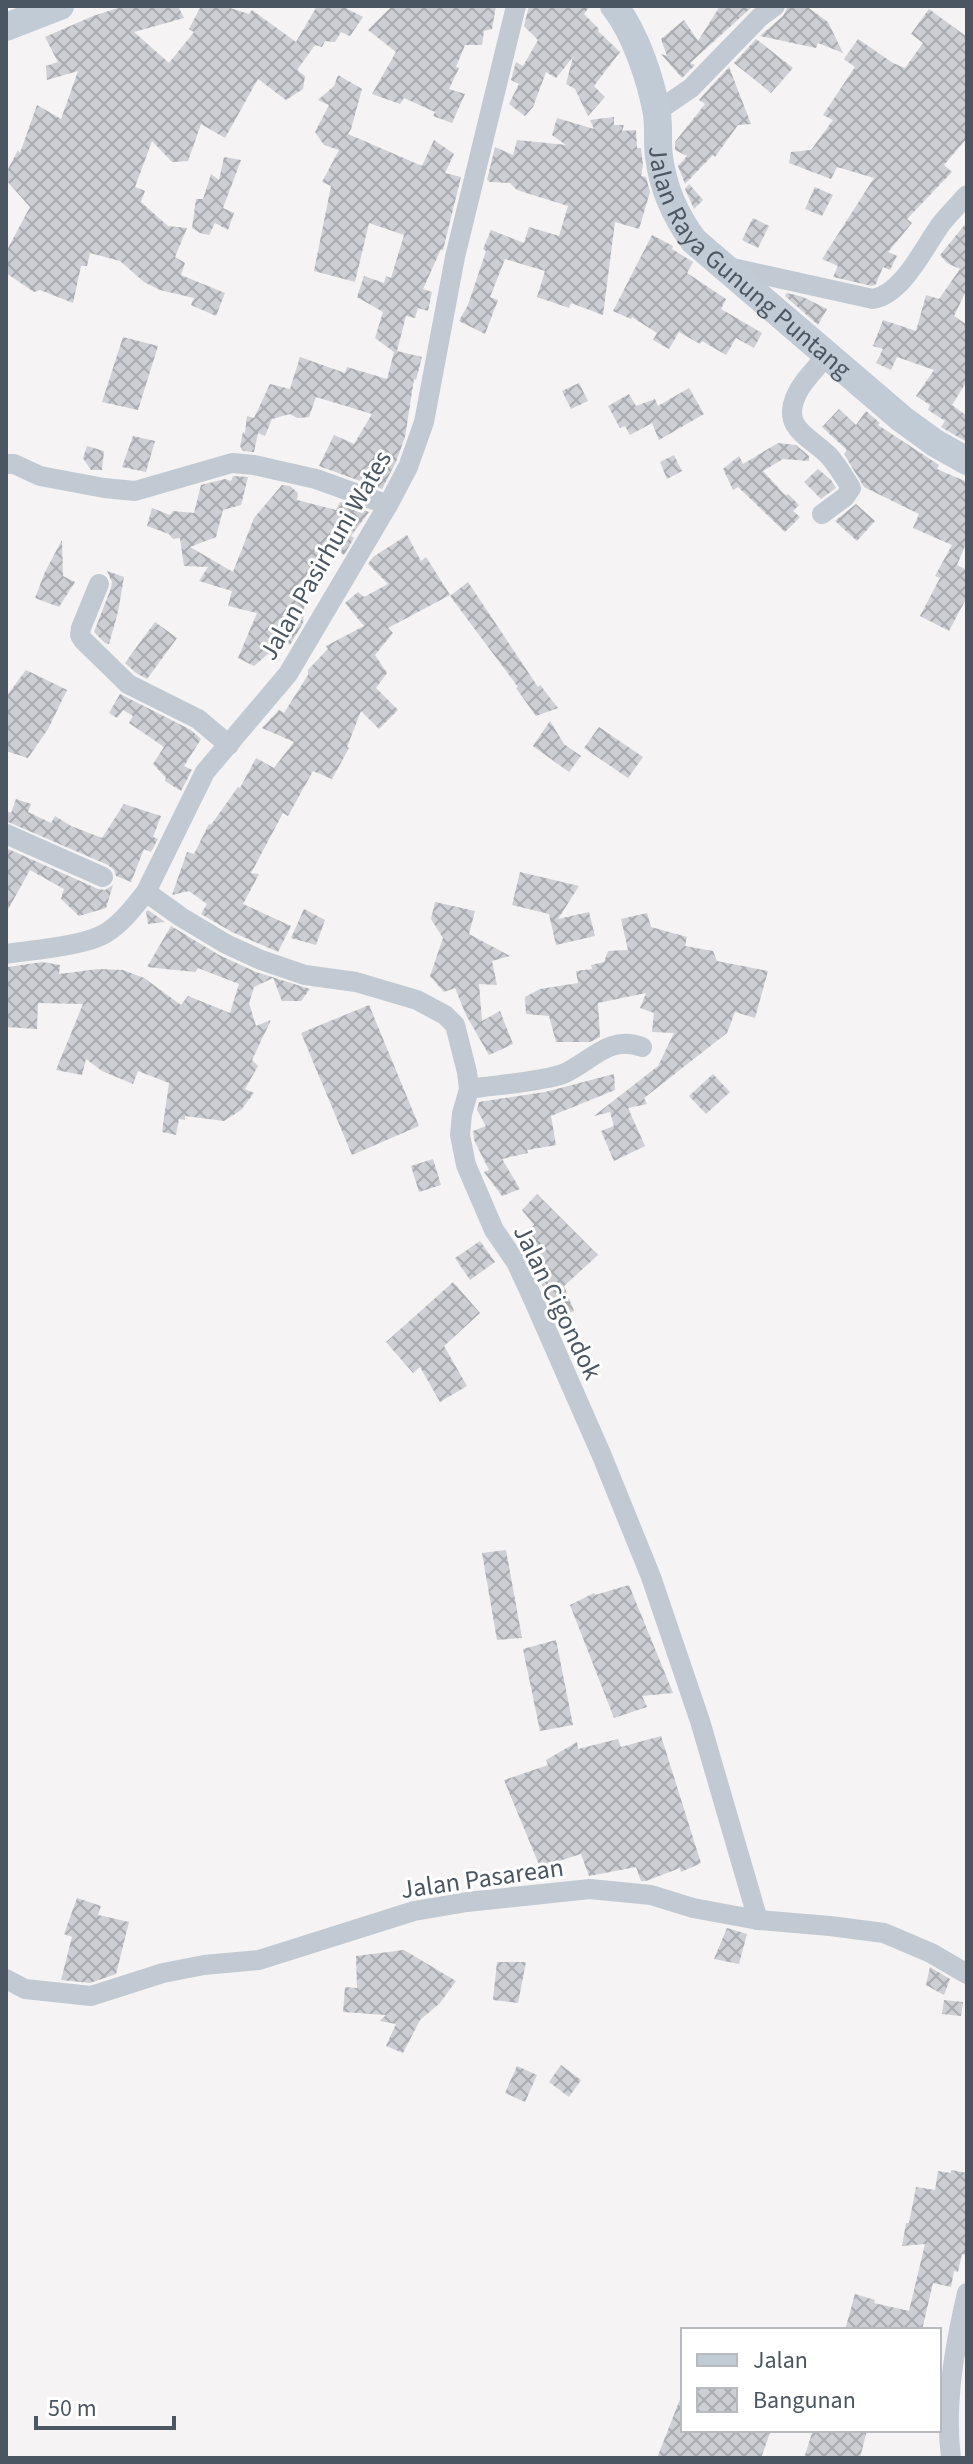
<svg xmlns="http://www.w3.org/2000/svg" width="973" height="2464" font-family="'Source Sans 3',sans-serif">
<defs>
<pattern id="building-cross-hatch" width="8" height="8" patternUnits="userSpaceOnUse" patternTransform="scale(2)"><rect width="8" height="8" fill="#cdcfd5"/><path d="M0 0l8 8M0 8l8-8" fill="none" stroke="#a8abb0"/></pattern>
</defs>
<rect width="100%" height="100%" fill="#f5f3f3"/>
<g fill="url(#building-cross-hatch)">
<polygon points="124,6 178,6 184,18 134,32 169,63 194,32 189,29 201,6 224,6 249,14 252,10 296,42 317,6 342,6 363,17 350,36 341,32 335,42 325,41 322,47 315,45 297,70 305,76 303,89 286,100 258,79 225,138 201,124 188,161 172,162 152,141 135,187 145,191 141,202 168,226 187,228 175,257 185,263 181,275 225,293 216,316 191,305 194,298 160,290 144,282 120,261 90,253 87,266 81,266 73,303 40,290 34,292 6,273 6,252 30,207 6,180 6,173 18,150 20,153 37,105 61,119 78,71 47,80 46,66 58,62 45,37 93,16"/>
<polygon points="392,6 496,6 492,29 484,31 482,45 465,45 456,67 459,68 449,89 465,94 452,123 433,116 435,112 404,98 400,104 372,94 396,52 368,30"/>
<polygon points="529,6 590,6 584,14 599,29 598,31 620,52 594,86 605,97 588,116 575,89 566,84 573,57 556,78 546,72 533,107 525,116 509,104 519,84 511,80 515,65 516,62 523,66 538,40 524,26"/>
<polygon points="720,6 753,6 690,63 695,65 682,78 661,54 667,56 661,39 684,20 698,41"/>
<polygon points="788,6 806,6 828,22 843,53 818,43 816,48 760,36 783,16"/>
<polygon points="929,9 967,37 967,138 944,165 952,172 907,219 912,223 888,252 897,256 890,270 883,267 876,284 872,286 833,277 838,266 822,259 874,178 837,167 831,179 789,163 791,152 811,150 833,120 823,115 855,67 844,59 858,39 893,63 905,68 923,43 911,34"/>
<polygon points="756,39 793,68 771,93 734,63"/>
<polygon points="729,67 751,124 738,125 715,157 713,155 685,184 678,166 687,156 675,150 675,142 705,104 699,100 705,93"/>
<polygon points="338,75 362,89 351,129 348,134 422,166 434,140 454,154 445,173 461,177 443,250 441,249 423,289 432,292 428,311 418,308 415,318 406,316 397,351 422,357 416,380 414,379 405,437 396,462 382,489 319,466 334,435 354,444 372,414 316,397 309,417 297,418 290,414 272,419 265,436 258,433 254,452 243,451 240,446 243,432 245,433 247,416 254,418 270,384 290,389 300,357 345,373 347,367 387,379 394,352 375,338 383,312 357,297 364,276 384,283 386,276 391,278 404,235 369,223 355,282 314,271 331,186 322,182 339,150 324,145 315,132 329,105 318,100 334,86"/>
<polygon points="614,117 614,125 624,125 622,131 636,130 637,148 641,148 643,165 641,176 646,177 650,192 639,229 615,222 603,315 571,303 569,308 537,297 545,271 505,259 490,297 498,300 485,334 459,321 468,305 486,251 483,249 491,230 524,243 529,227 559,236 568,206 517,190 510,183 490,182 487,180 495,147 513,155 517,140 566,145 552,135 557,118 594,129 590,120"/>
<polygon points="224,157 241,160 223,208 234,213 228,230 215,223 209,235 200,233 192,228 196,199 203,199 211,174 219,180"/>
<polygon points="689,184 703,200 694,209 685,189"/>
<polygon points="815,187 833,195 822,216 805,209"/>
<polygon points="753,218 769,226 758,248 742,240"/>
<polygon points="967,222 967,289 954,316 967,325 967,381 952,405 967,416 967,442 941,427 945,421 928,410 930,405 916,396 934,370 897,357 891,370 876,363 883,349 873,346 883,320 916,331 926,295 939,299 960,269 947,263 940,255"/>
<polygon points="652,235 673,246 672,249 693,262 687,273 726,299 721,309 762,333 754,348 736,338 726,355 702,341 700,344 679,332 669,349 653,340 657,333 632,317 631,319 613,311"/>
<polygon points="787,293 803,297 827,309 818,325 785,296"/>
<polygon points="123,337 158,346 138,410 102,402"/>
<polygon points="579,383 588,401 571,409 562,391"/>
<polygon points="689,388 704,414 659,440 652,423 630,435 625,426 620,428 608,406 629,394 636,406 655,399 658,406"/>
<polygon points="839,409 856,425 866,411 880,423 878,425 939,465 937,469 967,482 967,541 957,565 967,570 967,597 949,631 920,616 940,578 935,576 952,545 913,528 919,514 864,487 844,454 847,450 822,427"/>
<polygon points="133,436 155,441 146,472 122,467"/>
<polygon points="778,443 796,445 809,456 809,461 783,459 763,471 786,496 788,494 799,505 793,511 800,517 785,532 738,487 733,490 723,469 739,456 743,464"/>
<polygon points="87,446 104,451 102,470 91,470 83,458"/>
<polygon points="674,455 682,471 667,479 660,462"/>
<polygon points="818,469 831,480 836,488 821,499 804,482"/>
<polygon points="233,476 248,477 241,505 223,510 216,537 190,547 233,572 254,518 282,485 290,486 298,493 297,500 336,510 340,502 369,512 351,536 354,538 344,555 330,545 291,595 305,598 303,623 290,645 284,640 254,666 238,658 257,613 228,606 232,591 199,581 208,567 184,566 180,538 173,539 169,534 147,526 152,508 170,515 173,511 194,513 201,485 225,479 231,481"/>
<polygon points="856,504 875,521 857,541 835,521"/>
<polygon points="407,535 421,561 426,557 450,595 388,628 393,633 375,655 387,673 376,688 398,710 379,729 361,711 347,747 349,748 332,779 313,771 288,816 283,813 251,873 259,874 243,904 291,926 278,952 232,932 201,914 207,904 189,891 172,895 187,852 194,854 209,824 211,825 238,787 240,788 256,758 274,768 294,742 262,728 279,710 284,713 308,675 308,670 328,649 326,646 364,626 345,603 358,592 364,597 388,584 368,564 373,557"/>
<polygon points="62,540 63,576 75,582 59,607 35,598 45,572"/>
<polygon points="107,571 124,577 118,612 109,644 105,643 94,632 111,588 112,582"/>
<polygon points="468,582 538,687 540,685 558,708 536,716 516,688 518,687 450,596"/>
<polygon points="155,622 177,638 147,679 136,673 125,663"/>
<polygon points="26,670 67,690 48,729 28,758 6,751 6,697"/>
<polygon points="120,694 191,730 201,739 184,766 192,770 181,791 165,781 166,778 153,764 164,747 129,723 133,716 123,710 117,718 109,713"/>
<polygon points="550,721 564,744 581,756 569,772 533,746"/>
<polygon points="599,727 643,757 628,778 584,748"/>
<polygon points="16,799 31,804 28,812 51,823 55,816 71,826 102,838 124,804 161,816 153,837 158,839 151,852 144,849 131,882 116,876 114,870 108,865 6,821 6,811 11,813"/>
<polygon points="6,848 98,889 105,890 113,885 106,908 79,916 61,899 64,889 30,870 6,913"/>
<polygon points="520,872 579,886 558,919 589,912 595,936 556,945 549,914 512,905"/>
<polygon points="435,902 475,911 469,934 510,956 492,961 497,985 479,984 482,1021 500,1011 513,1044 489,1055 466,1015 455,988 444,992 430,976 443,938 431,919"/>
<polygon points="304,909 325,920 316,945 291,938"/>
<polygon points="148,910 165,922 148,924 146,912"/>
<polygon points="647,913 651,927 687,937 685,946 713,951 717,961 768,971 755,1018 735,1012 727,1033 644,1098 647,1104 628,1108 645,1146 614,1161 601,1131 614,1126 610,1112 594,1116 658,1066 674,1033 652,1032 654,1013 640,1008 646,993 598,1003 600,1037 590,1042 556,1042 549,1016 526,1014 525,997 540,989 578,983 576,971 592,969 591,965 604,962 608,951 628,950 621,919"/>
<polygon points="171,926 219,955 256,972 310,989 301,1001 282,1001 273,978 254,987 249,1003 256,1026 271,1020 252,1060 258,1066 245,1089 254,1093 241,1110 224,1121 185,1116 185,1120 179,1119 176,1135 162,1132 169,1083 138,1071 133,1084 102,1071 86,1059 82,1075 56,1070 83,1004 38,1003 37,1029 6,1027 8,967 42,962 60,965 59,974 98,969 123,970 144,978 181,1005 188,996 230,1013 239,984 198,968 195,972 147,967"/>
<polygon points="369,1005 419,1126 352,1155 301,1033"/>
<polygon points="614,1074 615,1090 551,1116 556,1145 527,1150 528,1153 502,1159 520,1189 502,1196 484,1172 489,1170 474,1140 473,1131 486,1126 477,1110 479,1102 545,1092"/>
<polygon points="713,1074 730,1092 706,1114 689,1096"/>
<polygon points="433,1159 441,1185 419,1192 411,1166"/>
<polygon points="537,1194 598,1255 564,1286 574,1311 556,1318 547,1299 549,1298 518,1241 534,1225 522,1210"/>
<polygon points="480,1241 495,1262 470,1280 455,1258"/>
<polygon points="453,1282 480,1313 444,1346 467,1386 440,1402 420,1367 413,1373 386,1342"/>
<polygon points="506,1550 522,1638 497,1640 482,1553"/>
<polygon points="629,1585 673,1693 642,1696 647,1707 614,1718 570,1605 594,1593 595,1595"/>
<polygon points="556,1640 573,1725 540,1731 523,1649"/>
<polygon points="661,1736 701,1863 681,1872 680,1868 646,1881 641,1881 636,1867 589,1876 581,1854 540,1867 504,1780 548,1765 546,1760 577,1742 578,1749 618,1739 621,1747"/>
<polygon points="77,1898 101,1906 98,1915 129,1922 116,1974 90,1983 61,1980 72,1937 64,1934"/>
<polygon points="727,1928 747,1934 739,1964 714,1959"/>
<polygon points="404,1950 456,1981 440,2003 420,2020 403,2053 386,2046 396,2024 380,2021 386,2015 343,2012 345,1987 357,1988 356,1956"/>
<polygon points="497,1962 526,1962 518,2003 493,2000"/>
<polygon points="930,1967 950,1979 944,1995 926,1985"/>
<polygon points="944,2000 963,2002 961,2016 942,2014"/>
<polygon points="561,2065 581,2080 569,2097 549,2082"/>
<polygon points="517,2066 537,2075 525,2102 505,2093"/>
<polygon points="951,2170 967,2173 967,2255 962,2254 958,2272 954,2271 951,2287 933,2283 922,2330 845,2330 855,2294 875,2300 874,2303 909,2311 925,2244 902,2246 906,2223 909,2223 916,2187 935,2190 938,2171 951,2173"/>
<polygon points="682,2394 683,2430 771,2430 761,2458 657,2458"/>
<polygon points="813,2430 867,2430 860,2458 804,2458"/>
</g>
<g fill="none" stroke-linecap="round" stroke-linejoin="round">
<g stroke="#c1cad2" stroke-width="20">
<polyline points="656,112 691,88 760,17 775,6"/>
<path d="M728 267 873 299C903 294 924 247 941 224 949 214 958 205 967 195"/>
<polyline points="6,464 14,464 40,476 104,488 135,491 232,463 254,465 316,479 388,505"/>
<path d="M822 514 845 497 851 488C844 477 838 466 829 456 811 437 781 429 796 396 802 381 817 368 827 355"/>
<polyline points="99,584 81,628 80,635 83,640 128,684 198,719 229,745"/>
<polyline points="6,834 103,877"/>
<polyline points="146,892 181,917 226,944 261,960 305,975 356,982 417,1000 445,1015 455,1025 467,1072 469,1089 462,1114 460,1135 466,1165 494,1230 516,1262 534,1301 602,1456 651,1577 700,1721 758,1920"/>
<path d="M6 954C32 950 85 946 106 933 122 923 134 907 146 892L205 772 288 674 388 505 408 467 424 422 455 257 516 6"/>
<path d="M469 1089C494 1085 541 1082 563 1074 591 1062 609 1034 642 1047"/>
<polyline points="6,1979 25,1989 91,1996 163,1973 204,1965 259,1960 414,1911 467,1902 590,1889 651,1895 693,1908 758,1920 830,1926 884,1933 931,1953 967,1974"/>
<path d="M951 2458C944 2404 955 2345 967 2293"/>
</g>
<g stroke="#c1cbd6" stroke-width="28">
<path id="s1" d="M614 6C635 32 651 80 657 114 659 128 657 143 659 157 663 187 676 217 694 241L902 419 935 443 967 461"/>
<polyline points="6,27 60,6"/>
</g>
</g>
<g text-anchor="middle" stroke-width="6" stroke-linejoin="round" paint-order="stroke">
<g font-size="26" fill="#4a5661" stroke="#fff">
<text dy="9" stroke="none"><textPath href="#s1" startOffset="302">Jalan Raya Gunung Puntang</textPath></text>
<text transform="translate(325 555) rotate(-60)" y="9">Jalan Pasirhuni Wates</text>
<text transform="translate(558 1302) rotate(64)" y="9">Jalan Cigondok</text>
<text transform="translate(482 1878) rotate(-8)" y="9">Jalan Pasarean</text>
</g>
</g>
<rect width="973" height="2464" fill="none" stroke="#4a5661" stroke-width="16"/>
<rect x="681" y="2328" width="260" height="104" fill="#ffffff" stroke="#b7bbc0" stroke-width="2"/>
<rect x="697" y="2354" width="40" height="12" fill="#c1cbd6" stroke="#b7bbc0" stroke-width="2"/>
<text x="753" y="2368" font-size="24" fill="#4a5661">Jalan</text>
<rect x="697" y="2388" width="40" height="24" fill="url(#building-cross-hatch)" stroke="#b7bbc0" stroke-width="2"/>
<text x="753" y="2408" font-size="24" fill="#4a5661">Bangunan</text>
<path d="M36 2416v12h138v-12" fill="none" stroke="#4a5661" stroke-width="4"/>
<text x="48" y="2416" font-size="24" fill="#4a5661" stroke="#ffffff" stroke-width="6" paint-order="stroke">50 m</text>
</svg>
